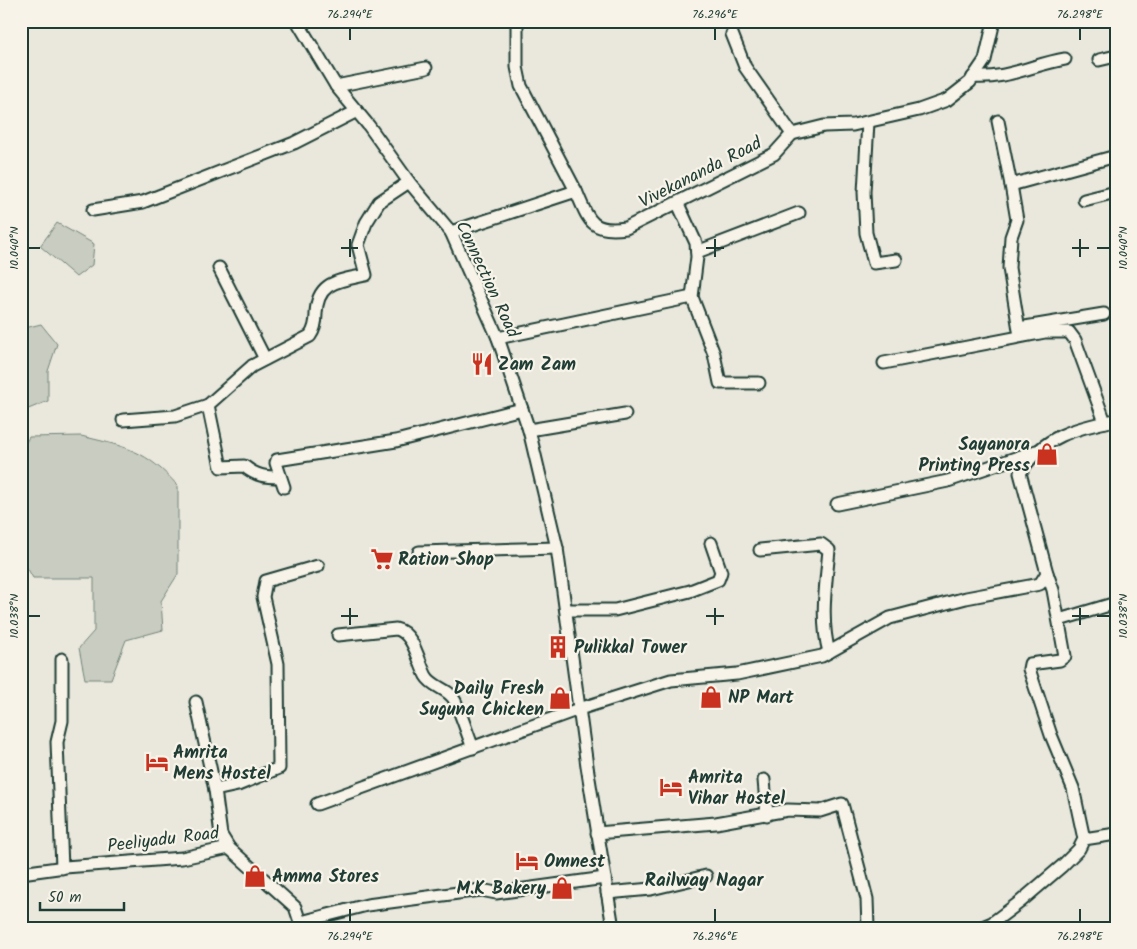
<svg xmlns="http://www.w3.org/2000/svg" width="1137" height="949" font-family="Kalam,sans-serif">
<rect width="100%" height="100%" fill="#eae8dd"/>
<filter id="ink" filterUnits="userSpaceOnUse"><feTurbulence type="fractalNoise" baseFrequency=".02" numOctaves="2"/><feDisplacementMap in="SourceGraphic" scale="10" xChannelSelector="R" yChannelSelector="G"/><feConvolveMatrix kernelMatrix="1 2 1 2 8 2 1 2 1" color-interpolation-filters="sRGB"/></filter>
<g filter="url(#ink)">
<g fill="#c8ccc1" stroke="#74847a">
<polygon points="777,21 820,21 779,29"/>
<polygon points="57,223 94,244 92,265 76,277 40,246"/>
<polygon points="41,324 57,344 48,371 48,401 21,412 21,329"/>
<path d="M81 436C127 447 146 450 178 486V574L161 601 163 630 126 640 111 679H85L79 648 94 631V578H33L21 557V451L29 437Z"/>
</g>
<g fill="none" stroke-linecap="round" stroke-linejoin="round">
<defs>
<g id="minor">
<polyline points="297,21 336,86 369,126 409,182 451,232 498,338 529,430 557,548 587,766 613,928"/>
<polyline points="517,21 517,67 521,86 576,191"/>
<polyline points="732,34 745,67 792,134"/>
<polyline points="1099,60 1116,56"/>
<path d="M973 77C1006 80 1034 64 1065 59"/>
<polyline points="336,86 426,68"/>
<polyline points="998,121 1011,185 1116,156"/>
<polyline points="868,122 864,192 866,233 874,263 896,260"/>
<polyline points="1011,185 1017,220 1011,237 1009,268 1020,336"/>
<polyline points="1084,200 1116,192"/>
<polyline points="678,204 696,243 697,257 692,297 714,354 720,383 759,383"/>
<polyline points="93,210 143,202 294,143 357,111"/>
<path d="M451 232 576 191C589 221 591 233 626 228L774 154 792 134 824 126 853 125 919 110 947 100 970 82 985 60 994 21"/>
<polyline points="697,252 799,213"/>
<polyline points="219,268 265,359"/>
<polyline points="1019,328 1104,314"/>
<polyline points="498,338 692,297"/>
<polyline points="884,363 1045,332 1069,332 1075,340 1105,422"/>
<path d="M208 405 221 467 244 466C256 476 265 477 280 477"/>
<path d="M123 420 175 416 208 405 252 366 310 336C315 329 316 323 316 314 317 281 339 281 366 275L358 245 366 223 379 202 409 182"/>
<polyline points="529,430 625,414"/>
<polyline points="284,487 276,463 277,460 396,441 522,409"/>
<polyline points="837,504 948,481 1036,451"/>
<path d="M760 550 821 544 829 550C826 583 820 620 829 652"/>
<polyline points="419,552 557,548"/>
<polyline points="566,610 615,610 690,591 718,580 721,572 711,543"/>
<polyline points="1059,620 1116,603"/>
<path d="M338 635 396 629C414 633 418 661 426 676 433 688 449 688 455 701 462 716 467 733 473 748"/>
<polyline points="62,659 62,721 57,742 62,868"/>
<polyline points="196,702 215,790"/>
<polyline points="764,780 767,815"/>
<path d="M317 804 579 709 671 680 737 674 822 656 890 618 966 598 1040 584 1047 573 1020 473C1043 436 1075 428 1116 420"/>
<polyline points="597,833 716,823 788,810 820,811 842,804 867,899 868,928"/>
<polyline points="1084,839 1116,834"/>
<polyline points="229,848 221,835 215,790 238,785 279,768 278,664 263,597 266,581 318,566"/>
<polyline points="21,873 65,867 182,858 229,848 295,907 302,928"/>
<polyline points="607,893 651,889 706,876"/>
<polyline points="301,922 367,905 481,890 496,893 605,878"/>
<polyline points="980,928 992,923 1020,902 1062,866 1079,849 1084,839 1073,788 1051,735 1029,669 1030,664 1060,660 1065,656 1053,590 1047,573"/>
</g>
</defs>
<use href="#minor" stroke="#1f3d34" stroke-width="15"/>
<use href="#minor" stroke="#f7f3e8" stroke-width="11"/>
</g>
</g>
<path fill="none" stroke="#1f3d34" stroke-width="2" d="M350 28V40M715 28V40M1080 28V40M350 239V257M715 239V257M1080 239V257M28 248H40M341 248H358M706 248H724M1072 248H1089M1097 248H1110M350 608V625M715 608V625M1080 608V625M28 616H40M341 616H358M706 616H724M1072 616H1089M1097 616H1110M350 909V922M715 909V922M1080 909V922"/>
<defs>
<symbol id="restaurant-bare" viewBox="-9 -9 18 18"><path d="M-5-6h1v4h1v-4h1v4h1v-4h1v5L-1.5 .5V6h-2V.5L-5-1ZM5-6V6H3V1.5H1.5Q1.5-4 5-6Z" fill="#c8321e" stroke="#f7f3e8" stroke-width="2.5" paint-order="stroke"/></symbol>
<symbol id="shop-bare" viewBox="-9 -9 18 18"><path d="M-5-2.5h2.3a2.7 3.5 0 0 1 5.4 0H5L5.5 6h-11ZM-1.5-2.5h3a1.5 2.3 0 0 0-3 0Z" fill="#c8321e" stroke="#f7f3e8" stroke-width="2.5" paint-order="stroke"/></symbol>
<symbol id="supermarket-bare" viewBox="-9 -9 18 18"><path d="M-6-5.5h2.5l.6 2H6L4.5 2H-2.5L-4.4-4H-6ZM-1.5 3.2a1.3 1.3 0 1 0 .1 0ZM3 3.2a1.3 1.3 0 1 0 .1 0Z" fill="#c8321e" stroke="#f7f3e8" stroke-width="2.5" paint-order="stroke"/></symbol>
<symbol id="building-bare" viewBox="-9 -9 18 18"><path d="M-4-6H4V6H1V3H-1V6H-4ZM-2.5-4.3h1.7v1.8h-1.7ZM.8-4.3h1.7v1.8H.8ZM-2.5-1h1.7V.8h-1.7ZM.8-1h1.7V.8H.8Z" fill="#c8321e" stroke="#f7f3e8" stroke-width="2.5" paint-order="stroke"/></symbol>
<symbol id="hotel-bare" viewBox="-9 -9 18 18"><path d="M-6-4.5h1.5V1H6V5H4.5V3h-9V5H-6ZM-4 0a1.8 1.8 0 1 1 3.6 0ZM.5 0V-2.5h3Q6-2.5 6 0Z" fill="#c8321e" stroke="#f7f3e8" stroke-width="2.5" paint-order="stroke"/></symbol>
</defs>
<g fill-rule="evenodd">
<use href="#restaurant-bare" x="466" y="348" width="32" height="32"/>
<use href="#shop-bare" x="1031" y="438" width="32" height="32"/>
<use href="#supermarket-bare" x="366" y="543" width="32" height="32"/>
<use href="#building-bare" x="542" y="631" width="32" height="32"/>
<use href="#shop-bare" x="695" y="681" width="32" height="32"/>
<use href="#shop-bare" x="544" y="682" width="32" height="32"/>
<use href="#hotel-bare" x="141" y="746" width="32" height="32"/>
<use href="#hotel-bare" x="655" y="771" width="32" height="32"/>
<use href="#hotel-bare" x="511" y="845" width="32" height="32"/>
<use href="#shop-bare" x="239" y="860" width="32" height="32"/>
<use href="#shop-bare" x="546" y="872" width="32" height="32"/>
</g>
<g text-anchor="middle" stroke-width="4.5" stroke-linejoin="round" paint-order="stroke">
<g font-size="18" fill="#1f3d34" stroke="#f7f3e8">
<text transform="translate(700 172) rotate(-27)" y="6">Vivekananda Road</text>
<text transform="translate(488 279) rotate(65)" y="6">Connection Road</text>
<text transform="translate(163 839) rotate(-7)" y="6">Peeliyadu Road</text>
</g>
<g font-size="18" font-weight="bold" fill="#1f3d34" stroke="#f7f3e8" text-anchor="start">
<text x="498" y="370">Zam Zam</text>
<text x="1030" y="450" text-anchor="end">Sayanora<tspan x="1030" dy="21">Printing Press</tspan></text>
<text x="398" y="565">Ration Shop</text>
<text x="574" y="653">Pulikkal Tower</text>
<text x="544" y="694" text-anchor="end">Daily Fresh<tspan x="544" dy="21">Suguna Chicken</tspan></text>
<text x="728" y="703">NP Mart</text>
<text x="173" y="758">Amrita<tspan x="173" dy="21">Mens Hostel</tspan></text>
<text x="688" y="783">Amrita<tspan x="688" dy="21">Vihar Hostel</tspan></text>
<text x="544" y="867">Omnest</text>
<text x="272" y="882">Amma Stores</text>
<text x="546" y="894" text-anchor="end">M.K Bakery</text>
</g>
<g font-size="19" font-weight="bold" fill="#1f3d34" stroke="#f7f3e8">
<text x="704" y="886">Railway Nagar</text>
</g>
</g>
<rect width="1137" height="949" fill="none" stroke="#f7f3e8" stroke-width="55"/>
<path d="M40 902v8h84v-8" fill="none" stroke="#1f3d34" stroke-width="2.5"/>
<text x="48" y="902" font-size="15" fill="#1f3d34" stroke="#f7f3e8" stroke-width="4" paint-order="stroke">50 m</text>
<rect x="28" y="28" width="1082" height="894" fill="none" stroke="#1f3d34" stroke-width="2"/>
<g font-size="12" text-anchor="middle" fill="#1f3d34">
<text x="350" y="18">76.294°E</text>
<text x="715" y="18">76.296°E</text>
<text x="1080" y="18">76.298°E</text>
<text transform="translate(14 248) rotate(-90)" y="4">10.040°N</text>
<text transform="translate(1123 248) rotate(-90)" y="4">10.040°N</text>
<text transform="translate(14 616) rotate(-90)" y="4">10.038°N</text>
<text transform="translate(1123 616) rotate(-90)" y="4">10.038°N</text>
<text x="350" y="940">76.294°E</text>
<text x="715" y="940">76.296°E</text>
<text x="1080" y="940">76.298°E</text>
</g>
</svg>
